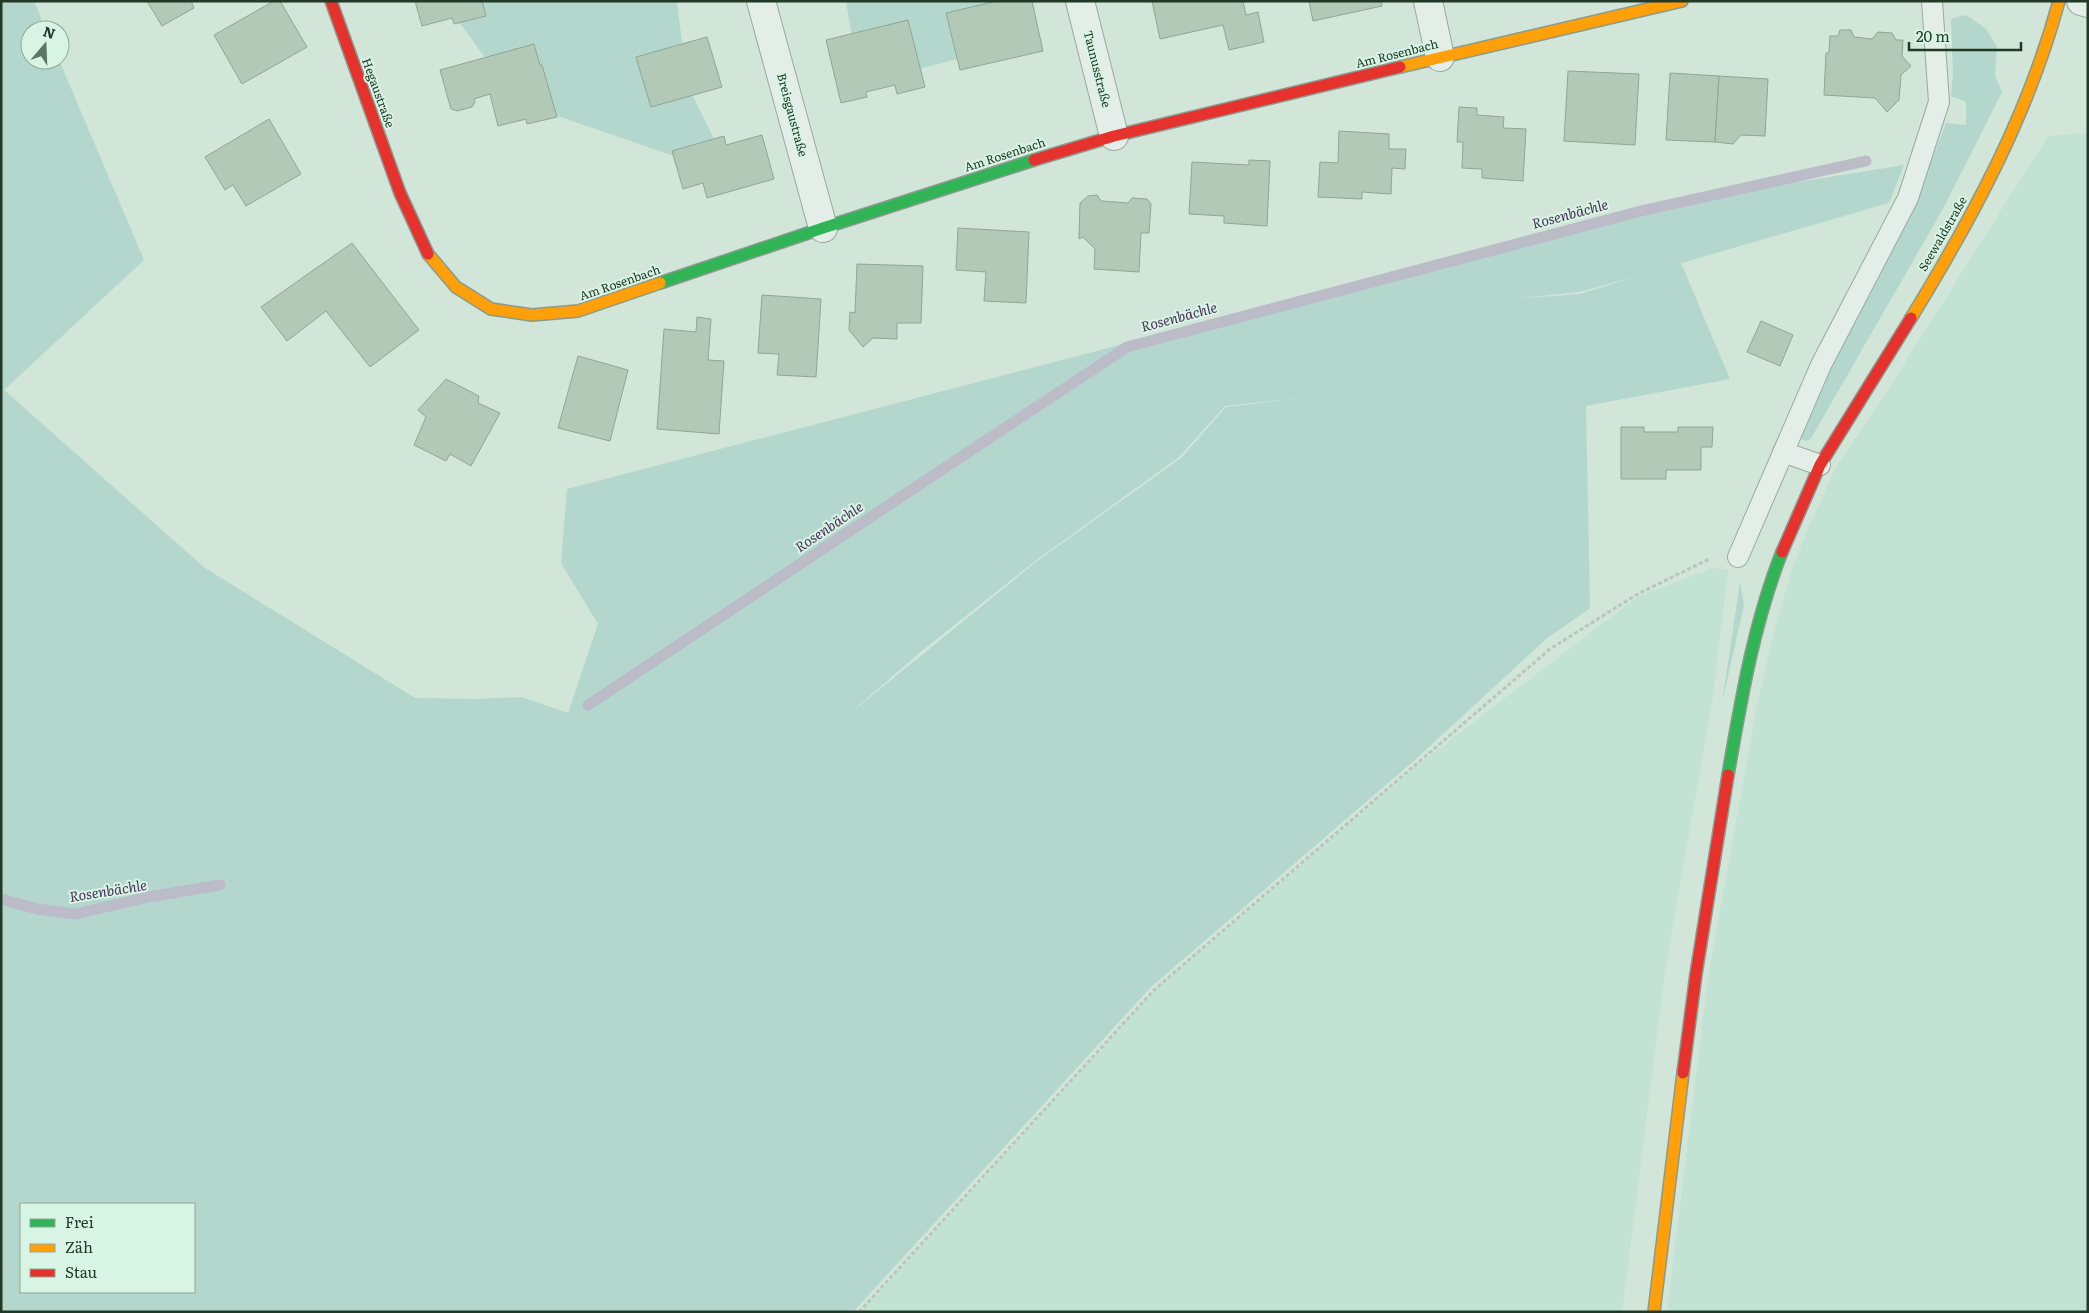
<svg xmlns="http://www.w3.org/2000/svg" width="2089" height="1313" font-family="Literata,serif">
<rect width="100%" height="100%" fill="#d1e5d9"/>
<g fill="#c2e3d3">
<polygon points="2088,133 2088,1312 1667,1312 1708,977 1757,705 1772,640 1791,572 1807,531 1836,467 1875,410 2048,136"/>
<polygon points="1713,568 1728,570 1713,697 1665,971 1622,1312 861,1312 1154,991 1419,764 1637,597"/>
</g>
<g fill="#b4d7cd" fill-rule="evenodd">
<path d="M1 1H34L46 30H30V60H59L144 260 4 390 205 568 415 698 478 699 522 697 568 713 598 624 561 563 567 489 1656 205 1904 165 1889 203 1681 263 1730 379 1586 406 1590 608 1546 639 1416 759 1151 987 853 1312H1ZM1637 276 1580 294 1512 299 1579 292ZM1310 397 1226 407 1181 458 1036 562 843 719 923 650 1034 562 1179 457 1225 406ZM21 1204H194V1292H21Z"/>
<polygon points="444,1 677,1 687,84 732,176 517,102"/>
<polygon points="846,1 1002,1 1011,45 860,84"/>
<polygon points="1963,15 1971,18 1986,29 1997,47 1995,76 2002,92 1944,207 1810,440 1805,441 1798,437 1830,368 1916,200 1946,123 1966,125 1966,102 1951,96 1953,75 1951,19"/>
<polygon points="1740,582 1744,605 1722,703"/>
</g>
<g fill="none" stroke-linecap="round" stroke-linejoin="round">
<g stroke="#bcbbc8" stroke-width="11">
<polyline points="588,705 1127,347 1641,211 1866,161"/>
<polyline points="1,899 37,909 75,914 149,897 220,885"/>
</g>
</g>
<g fill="#b2c9b7" stroke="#90a595">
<polygon points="147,1 191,1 194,8 162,26"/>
<polygon points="274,1 280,1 307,47 242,84 214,35"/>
<polygon points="415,1 482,1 486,16 454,24 452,18 422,26"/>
<polygon points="997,1 1032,1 1043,51 960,70 946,13"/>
<polygon points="1152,1 1243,1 1246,15 1258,12 1264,42 1229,50 1223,25 1160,39"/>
<polygon points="1309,1 1381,1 1382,6 1313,21"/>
<polygon points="908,20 925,87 897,94 895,85 866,92 867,97 841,103 826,40"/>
<polygon points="1840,30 1851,30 1854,37 1872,39 1878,32 1892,33 1896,40 1903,40 1902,56 1911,66 1901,75 1899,100 1887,112 1875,98 1824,95 1826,53 1829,53 1830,36 1838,36"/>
<polygon points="707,37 722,87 651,107 636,57"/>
<polygon points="534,44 540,65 542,65 557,117 527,124 526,119 498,126 490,94 474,99 475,102 472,107 457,111 451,109 440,70"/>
<polygon points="1568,71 1639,74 1635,145 1564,141"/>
<polygon points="1670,73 1719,76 1715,142 1666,140"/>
<polygon points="1719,76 1768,79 1765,136 1741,135 1733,144 1715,142"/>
<polygon points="1459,107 1477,108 1477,115 1504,117 1503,128 1526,129 1523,181 1482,178 1482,169 1462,168 1463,142 1457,142"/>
<polygon points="269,119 301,174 246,206 233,185 225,190 205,157"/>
<polygon points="1339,131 1389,134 1389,149 1406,149 1405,169 1392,168 1391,194 1362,192 1362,199 1318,197 1320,162 1338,163"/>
<polygon points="762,135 774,179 707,198 703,183 683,189 672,151 724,136 726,145"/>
<polygon points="1249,160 1270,161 1267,226 1224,223 1224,216 1189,214 1192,162 1249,165"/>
<polygon points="1097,195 1101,201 1128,203 1132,198 1147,199 1151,204 1149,233 1141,233 1139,272 1094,269 1095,249 1083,237 1079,239 1080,203 1088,196"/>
<polygon points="958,228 1029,232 1026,303 984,301 986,272 956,270"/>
<polygon points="352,243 419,330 370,367 326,311 287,341 261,307"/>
<polygon points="857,264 923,266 921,323 897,323 897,339 873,338 863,347 849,330 850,312 855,313"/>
<polygon points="762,295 821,299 816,377 777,375 779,354 758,353"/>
<polygon points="697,317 711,319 708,360 724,361 719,434 657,429 664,329 696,332"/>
<polygon points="1761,321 1793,335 1780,366 1747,352"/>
<polygon points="578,356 628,370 610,441 558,428"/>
<polygon points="446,379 479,396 478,403 500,413 471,466 450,454 446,461 414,445 426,417 418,410"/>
<polygon points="1621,427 1644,427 1644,432 1678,432 1678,427 1713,427 1712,447 1701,447 1701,470 1666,470 1666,479 1621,479"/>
</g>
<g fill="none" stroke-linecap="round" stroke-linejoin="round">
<defs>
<g id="lane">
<polyline points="1783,452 1820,465"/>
<polyline points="1738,557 1821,365 1908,198 1939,102 1932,1"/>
</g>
<g id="street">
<polyline points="761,1 823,228"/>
<polyline points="1080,1 1114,136"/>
<polyline points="1428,1 1440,57"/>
<polyline points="2081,1 2088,3"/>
</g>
<g id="fast">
<polyline points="660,283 823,228 1034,160"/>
<path d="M1728 775C1741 700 1754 622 1782 552"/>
</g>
<g id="slow">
<polyline points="1400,67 1682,1"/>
<polyline points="428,254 456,287 491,309 532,315 578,311 660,283"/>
<path d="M1911 318C1973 217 2028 115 2059 1"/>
<polyline points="1654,1312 1683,1073"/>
</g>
<g id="jam">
<polyline points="331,1 400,193 428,254"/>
<polyline points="1034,160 1114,136 1400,67"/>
<polyline points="1782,552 1820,465 1911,318"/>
<polyline points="1683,1073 1696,974 1728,775"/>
</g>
</defs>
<use href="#lane" stroke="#99aa9f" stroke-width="22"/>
<use href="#street" stroke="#99aa9f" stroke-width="30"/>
<use href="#fast" stroke="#899a8e" stroke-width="14"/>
<use href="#slow" stroke="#899a8e" stroke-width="14"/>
<use href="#jam" stroke="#899a8e" stroke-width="14"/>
<polyline stroke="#b9c6bd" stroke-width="3" stroke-dasharray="4 2.5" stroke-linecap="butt" points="859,1312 1154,990 1550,649 1636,595 1709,559"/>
<use href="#lane" stroke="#e2eee7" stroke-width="20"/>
<use href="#street" stroke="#e2eee7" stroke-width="28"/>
<use href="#fast" stroke="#30b455" stroke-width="11"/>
<use href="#slow" stroke="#ff9f0a" stroke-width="11"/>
<use href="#jam" stroke="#e5322d" stroke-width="11"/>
</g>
<g text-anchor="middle" stroke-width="4" stroke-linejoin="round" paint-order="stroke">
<g font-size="12" fill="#213926" stroke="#d8f4e4">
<text transform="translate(1397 54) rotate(-14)" y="4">Am Rosenbach</text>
<text transform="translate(1097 69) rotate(76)" y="4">Taunusstraße</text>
<text transform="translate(378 93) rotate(70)" y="4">Hegaustraße</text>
<text transform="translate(792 115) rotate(75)" y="4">Breisgaustraße</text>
<text transform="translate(1005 155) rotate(-18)" y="4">Am Rosenbach</text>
<text transform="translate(1943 234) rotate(-60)" y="4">Seewaldstraße</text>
<text transform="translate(620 283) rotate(-19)" y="4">Am Rosenbach</text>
</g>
<g font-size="14" font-style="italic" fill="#4a3158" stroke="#d8f4e4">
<text transform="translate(1570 214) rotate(-15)" y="5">Rosenbächle</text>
<text transform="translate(1179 317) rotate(-15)" y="5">Rosenbächle</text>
<text transform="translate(829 527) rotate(-34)" y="5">Rosenbächle</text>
<text transform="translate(108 891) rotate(-9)" y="5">Rosenbächle</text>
</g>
</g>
<rect width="2089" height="1313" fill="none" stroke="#213926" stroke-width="5"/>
<rect x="20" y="1203" width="175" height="90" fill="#d8f4e4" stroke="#8fa998"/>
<rect x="30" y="1219" width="25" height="8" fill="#30b455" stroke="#8fa998"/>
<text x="65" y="1228" font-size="15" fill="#213926">Frei</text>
<rect x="30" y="1244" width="25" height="8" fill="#ff9f0a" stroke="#8fa998"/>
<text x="65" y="1253" font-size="15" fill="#213926">Zäh</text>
<rect x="30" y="1269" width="25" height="8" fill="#e5322d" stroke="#8fa998"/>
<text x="65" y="1278" font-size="15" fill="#213926">Stau</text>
<g transform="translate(45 45) rotate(19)"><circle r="24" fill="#d8f4e4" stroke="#8fa998"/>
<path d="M0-4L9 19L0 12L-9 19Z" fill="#5f7565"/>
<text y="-8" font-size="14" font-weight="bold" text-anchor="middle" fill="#213926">N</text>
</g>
<path d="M1909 42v8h112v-8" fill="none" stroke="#213926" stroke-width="2.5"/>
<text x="1916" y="42" font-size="15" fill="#213926" stroke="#d8f4e4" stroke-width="4" paint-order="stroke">20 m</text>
</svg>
